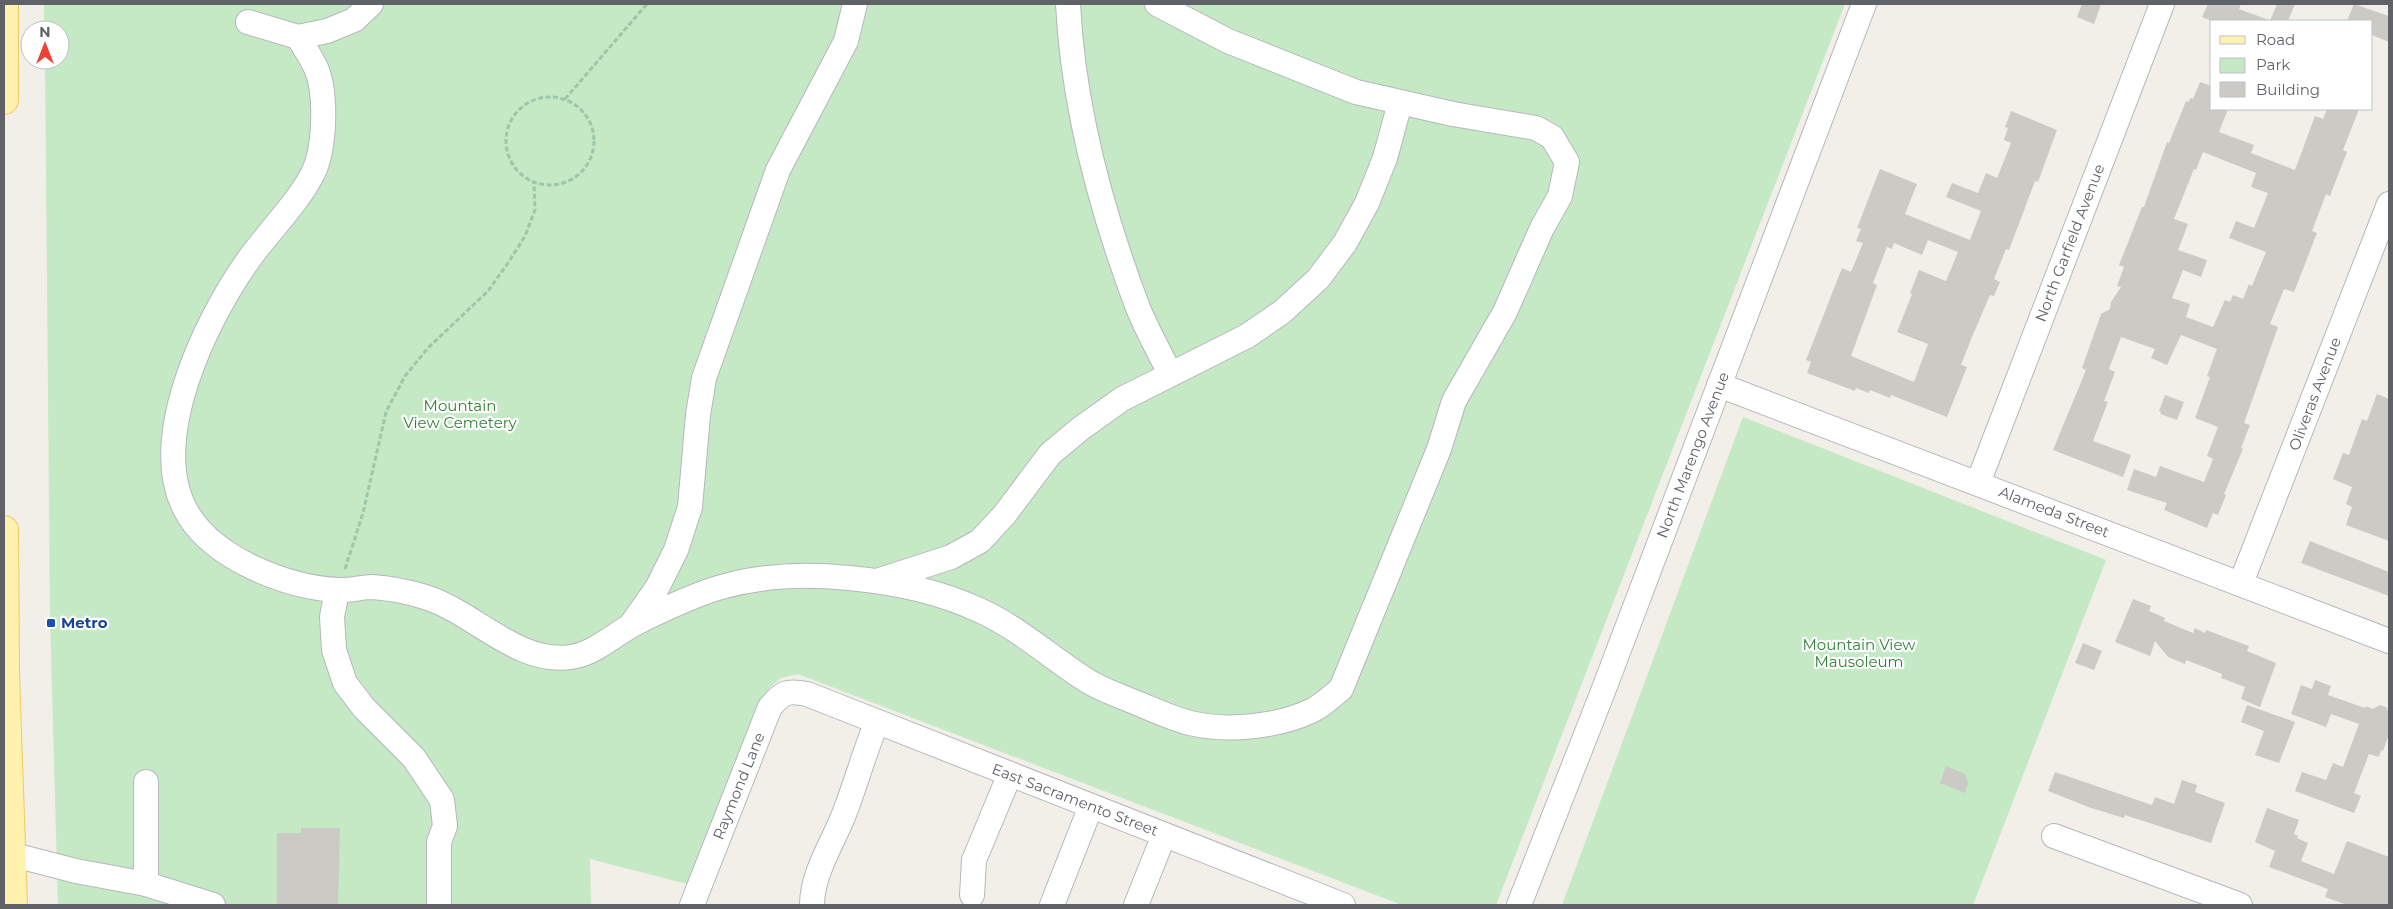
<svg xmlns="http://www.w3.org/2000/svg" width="2393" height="909" font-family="Montserrat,sans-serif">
<rect width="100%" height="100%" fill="#f1efe8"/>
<g fill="#c5e8c5">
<polygon points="44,4 1845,4 1496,905 1402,905 798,674 781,678 769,688 695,886 590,859 591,905 58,905 50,618 45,60 60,60 60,30 44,30"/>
<polygon points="1743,417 2106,560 1973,905 1562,905"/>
</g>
<g fill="#cccac5" fill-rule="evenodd">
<polygon points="2082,4 2101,4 2094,24 2077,17"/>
<polygon points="2208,4 2241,4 2239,9 2269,20 2269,21 2212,21 2202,17"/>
<polygon points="2277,4 2295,4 2288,21 2270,21"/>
<polygon points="2354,4 2389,16 2389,42 2372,35 2372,21 2347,21"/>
<path d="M2200 82 2212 86V109H2228L2219 132 2254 145 2251 153 2295 170 2315 116 2323 119 2327 109H2359L2343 150 2347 152 2330 196 2326 194 2312 231 2317 233 2294 292 2284 289 2270 324 2278 327 2244 423 2250 425 2241 448 2243 449 2224 494 2226 495 2218 515 2213 513 2207 528 2164 510 2167 503 2127 490 2134 469 2156 477 2160 466 2204 482 2213 459 2207 456 2218 427 2195 418 2210 377 2207 376 2217 349 2181 335 2167 365 2151 358 2155 349 2121 337 2109 369 2115 372 2104 401 2108 402 2093 441 2131 455 2123 477 2053 450 2086 370 2082 368 2101 314 2110 309 2111 302 2121 287 2117 286 2124 267 2119 265 2142 207H2144L2167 142 2169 143 2186 101 2189 102 2190 98 2193 99ZM2203 152 2256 173 2251 187 2268 193 2254 228 2236 221 2229 238 2266 252 2252 286 2249 284 2243 299 2233 295 2230 302 2225 300 2213 327 2186 317 2190 304 2172 298 2183 270 2201 277 2207 260 2178 250 2188 224 2174 219 2194 169 2196 170Z"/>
<path d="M2011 111 2057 130 2038 182 2035 181 2009 250 2006 249 1994 279 2000 282 1994 296 1990 295 1972 337 1961 365 1967 367 1947 417 1891 395 1890 398 1870 390 1869 393 1856 388 1855 391 1807 373 1811 362 1806 360 1842 268 1851 272 1863 243 1856 241 1861 229 1857 228 1880 169 1917 184 1905 214 1970 240 1981 211 1946 197 1952 183 1978 193 1986 173 1997 178 2011 143 2004 140 2008 128 2005 127ZM1928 240 1958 252 1946 281 1919 270 1910 293 1912 294 1897 332 1928 344 1914 382 1851 356 1877 285 1873 283 1887 247 1892 249 1894 243 1922 255Z"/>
<polygon points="2377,394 2389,399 2389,541 2346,525 2352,507 2346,504 2352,487 2333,479 2343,453 2349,455 2362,419 2367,421"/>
<polygon points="2165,395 2184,402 2177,420 2160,414 2161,412 2159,411"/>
<polygon points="2310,541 2389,572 2389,596 2301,563"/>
<polygon points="2133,599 2151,606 2149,611 2165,618 2164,621 2193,633 2195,628 2205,633 2206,630 2249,646 2247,651 2276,663 2260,707 2241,699 2245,687 2221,678 2222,674 2186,660 2185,664 2168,657 2155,641 2150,656 2115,642"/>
<polygon points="2083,643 2102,651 2094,670 2075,663"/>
<polygon points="2315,680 2331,686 2328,695 2365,708 2366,706 2373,709 2380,705 2386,707 2389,713 2389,734 2383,751 2381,750 2379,757 2369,754 2354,793 2361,796 2354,813 2295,791 2302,772 2326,780 2333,763 2343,767 2359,724 2331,714 2326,727 2291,714 2301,685 2312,689"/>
<polygon points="2247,705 2295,722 2279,763 2255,755 2264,731 2241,722"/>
<polygon points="1946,766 1965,774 1968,783 1965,793 1940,783"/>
<polygon points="2055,772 2152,805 2155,797 2174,804 2182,780 2197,785 2195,792 2225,803 2211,843 2125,815 2124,818 2091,808 2048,791"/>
<polygon points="2267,808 2299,820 2294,834 2298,836 2297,838 2308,843 2301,861 2334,874 2347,841 2389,857 2389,905 2347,905 2325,897 2328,889 2269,867 2275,851 2255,842"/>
<polygon points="301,828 340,828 338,905 277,905 277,833 301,833"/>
</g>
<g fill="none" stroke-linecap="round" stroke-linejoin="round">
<defs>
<g id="minor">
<path d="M1068 4C1073 105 1102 213 1138 308 1147 330 1159 352 1170 373"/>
<polyline points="248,22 298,37 327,31 354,20 371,4"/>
<path d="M298 37C304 47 311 57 316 68 327 93 325 149 313 173 298 203 269 231 249 259 206 319 144 445 189 516 217 560 287 587 337 590 349 591 361 587 372 587 389 588 409 592 425 597 474 612 517 665 571 657 596 653 613 635 634 624 660 611 698 593 725 586 765 575 808 574 849 578 894 582 938 591 979 610 1017 627 1048 655 1083 678 1097 688 1115 694 1132 701 1150 708 1170 718 1190 723 1227 732 1278 727 1313 710 1323 705 1332 696 1341 689L1439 449 1454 401 1505 312 1542 228 1560 196 1567 162 1552 137 1536 128 1453 114 1356 92 1228 41 1157 4"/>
<polyline points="1719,385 2389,641"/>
<polyline points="1978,483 2162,4"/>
<polyline points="880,580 951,557 980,541 1005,514 1050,454 1080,429 1122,399 1247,336 1282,312 1318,279 1345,243 1367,203 1385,158 1400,103"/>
<polyline points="2241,583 2389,204"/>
<polyline points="337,590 332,617 334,650 345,683 364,708 414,758 442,800 445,826 439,842 439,905"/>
<polyline points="631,625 657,588 676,550 690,507 698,415 704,378 778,170 846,41 855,4"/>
<polyline points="146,782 146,884"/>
<polyline points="2054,836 2240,905"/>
<polyline points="10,854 76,871 146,884 213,905"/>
<polyline points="972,895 974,860 1010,774"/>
<path d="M692 905 770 707C783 692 787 690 807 694L1343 905"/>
<path d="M812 905C812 872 835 840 846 809 857 780 865 750 877 722"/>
<polyline points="1052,905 1091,806"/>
<polyline points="1136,905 1164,835"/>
<polyline points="1519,905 1602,694 1864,4"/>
</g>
<g id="major">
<polyline points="4,100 4,4"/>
<polyline points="4,530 5,674 13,905"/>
</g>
</defs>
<use href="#minor" stroke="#b5b8bc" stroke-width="26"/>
<use href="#major" stroke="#f2c960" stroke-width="30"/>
<g stroke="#9cc7a9" stroke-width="3" stroke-dasharray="5 2.5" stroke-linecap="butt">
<circle cx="550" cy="141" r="44"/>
<polyline points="565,99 647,4"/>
<polyline points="345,569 363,513 386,412 405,376 428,348 488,291 508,263 525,236 535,210 534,182"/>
</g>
<use href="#minor" stroke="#fff" stroke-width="24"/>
<use href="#major" stroke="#fff2af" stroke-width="28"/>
</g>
<rect fill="#1a4fb4" stroke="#fff" stroke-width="2" x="46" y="618" width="10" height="10" rx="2.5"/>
<g text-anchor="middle" stroke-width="4.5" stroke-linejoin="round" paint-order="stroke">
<g font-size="15" fill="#5f6368" stroke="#fff">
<text transform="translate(2070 243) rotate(-69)" y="5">North Garfield Avenue</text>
<text transform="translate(2315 394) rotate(-69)" y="5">Oliveras Avenue</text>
<text transform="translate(1693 455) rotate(-69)" y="5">North Marengo Avenue</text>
<text transform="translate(2054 512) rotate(21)" y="5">Alameda Street</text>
<text transform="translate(739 786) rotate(-68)" y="5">Raymond Lane</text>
<text transform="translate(1075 800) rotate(21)" y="5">East Sacramento Street</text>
</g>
<g font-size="15" fill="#348238" stroke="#fff">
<text x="460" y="411">Mountain<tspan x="460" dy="17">View Cemetery</tspan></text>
<text x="1859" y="650">Mountain View<tspan x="1859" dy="17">Mausoleum</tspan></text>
</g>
<g font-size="15" font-weight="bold" fill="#164399" stroke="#fff" text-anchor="start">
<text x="61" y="628">Metro</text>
</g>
</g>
<rect width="2393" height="909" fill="none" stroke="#5f6368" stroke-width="10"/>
<rect x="2210" y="20" width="162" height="90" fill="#ffffff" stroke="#bfc1c3"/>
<rect x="2220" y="36" width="25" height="8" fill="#fff2af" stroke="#bfc1c3"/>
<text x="2256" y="45" font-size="15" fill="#5f6368">Road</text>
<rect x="2220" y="58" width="25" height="15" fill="#c5e8c5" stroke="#bfc1c3"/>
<text x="2256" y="70" font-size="15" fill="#5f6368">Park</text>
<rect x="2220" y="82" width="25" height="15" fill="#cccac5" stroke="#bfc1c3"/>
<text x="2256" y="95" font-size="15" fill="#5f6368">Building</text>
<g transform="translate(45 45)"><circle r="24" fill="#ffffff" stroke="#bfc1c3"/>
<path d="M0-4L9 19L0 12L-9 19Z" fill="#ea4335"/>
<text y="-8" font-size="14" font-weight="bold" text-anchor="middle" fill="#5f6368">N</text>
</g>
</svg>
